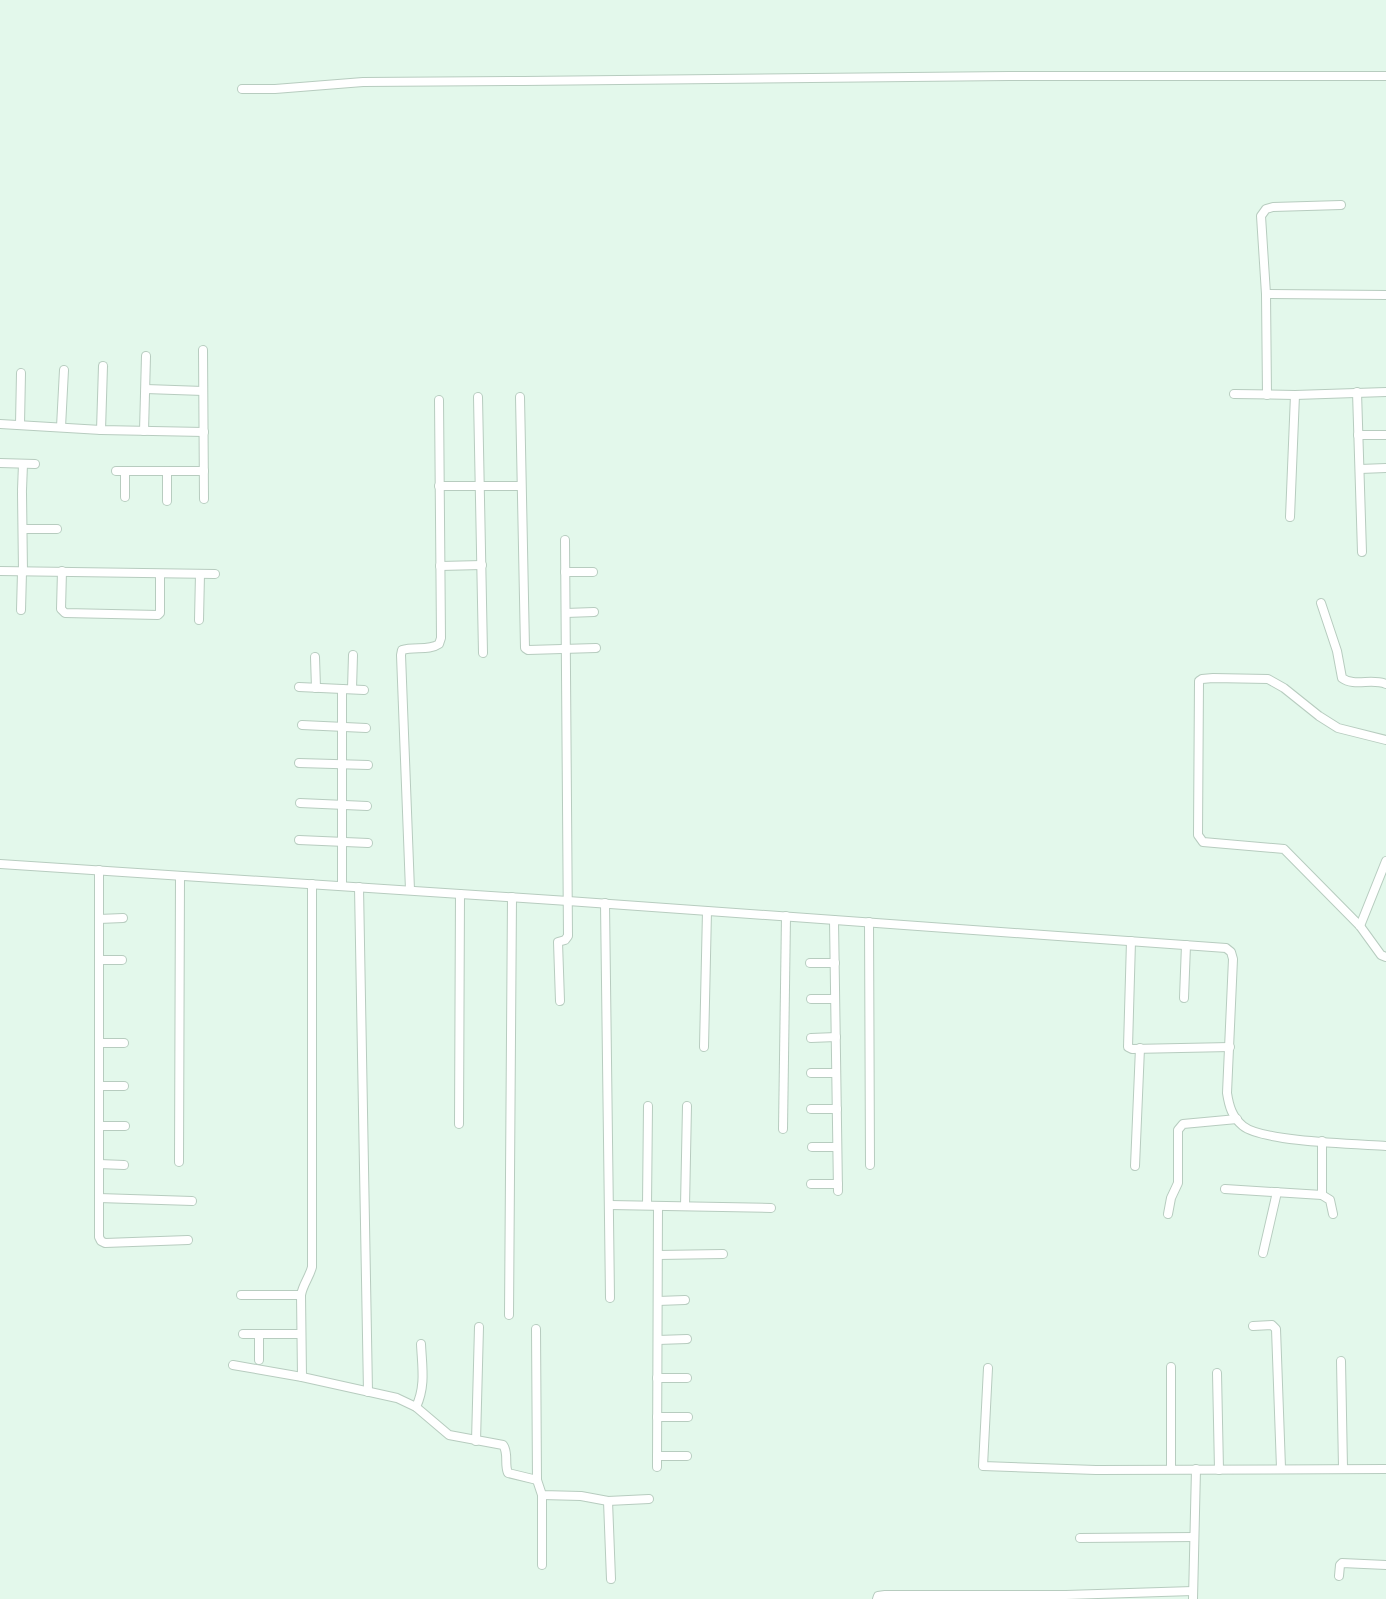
<svg xmlns="http://www.w3.org/2000/svg" width="1386" height="1599" font-family="'Playfair Display',serif">
<rect width="100%" height="100%" fill="#e3f8eb"/>
<g fill="none" stroke-linecap="round" stroke-linejoin="round">
<defs>
<g id="minor">
<polyline points="242,89 275,89 363,82 523,81 1009,76 1386,76"/>
<polyline points="1266,294 1386,295"/>
<polyline points="203,350 204,499"/>
<polyline points="146,389 203,391"/>
<polyline points="1357,392 1362,552"/>
<polyline points="1234,394 1295,395 1386,392"/>
<polyline points="1267,395 1266,294 1261,216 1266,209 1273,207 1341,205"/>
<polyline points="478,397 483,653"/>
<polyline points="520,397 525,648 528,650 596,648"/>
<polyline points="0,424 101,430 204,432"/>
<polyline points="20,424 21,373"/>
<polyline points="61,427 64,370"/>
<polyline points="101,430 103,366"/>
<polyline points="144,431 146,356"/>
<polyline points="1358,435 1386,435"/>
<polyline points="0,463 35,464"/>
<polyline points="1360,469 1386,468"/>
<polyline points="116,471 204,471"/>
<polyline points="439,486 521,486"/>
<polyline points="22,490 23,464"/>
<polyline points="22,493 23,572"/>
<polyline points="125,497 125,471"/>
<polyline points="167,501 167,471"/>
<polyline points="1290,517 1295,395"/>
<polyline points="23,529 57,529"/>
<polyline points="440,566 482,565"/>
<polyline points="0,571 215,574"/>
<polyline points="62,571 61,609 65,613 158,615 160,613 160,574"/>
<polyline points="565,572 593,572"/>
<path d="M1321 603 1337 651 1342 678C1354 687 1372 678 1386 684"/>
<polyline points="21,610 22,572"/>
<polyline points="566,613 594,612"/>
<polyline points="199,620 200,574"/>
<polyline points="315,657 316,688"/>
<polyline points="299,687 364,690"/>
<polyline points="342,689 342,886"/>
<polyline points="352,689 353,655"/>
<polyline points="302,725 366,728"/>
<polyline points="1386,740 1338,728 1319,716 1284,688 1268,679 1213,678 1202,679 1199,681 1198,835 1203,842 1284,849 1360,926 1381,955 1386,957"/>
<polyline points="299,763 368,765"/>
<polyline points="300,803 367,806"/>
<polyline points="299,840 368,843"/>
<path d="M0 864 568 901 1226 948 1231 952 1233 959 1227 1093C1229 1106 1232 1117 1243 1126 1263 1142 1357 1144 1386 1146"/>
<polyline points="99,870 99,1237 101,1241 105,1243 188,1240"/>
<polyline points="359,887 368,1392"/>
<path d="M410 890 401 655 402 650C414 646 429 651 439 644L441 638 439 400"/>
<polyline points="605,903 610,1298"/>
<polyline points="99,919 123,918"/>
<polyline points="834,920 838,1191"/>
<polyline points="869,922 870,1165"/>
<polyline points="1360,926 1386,861"/>
<polyline points="1131,941 1128,1047 1132,1049 1230,1047"/>
<polyline points="99,960 122,960"/>
<polyline points="810,963 835,963"/>
<polyline points="1184,998 1186,945"/>
<polyline points="811,999 835,999"/>
<polyline points="560,1001 558,942 565,940 568,936 565,540"/>
<polyline points="811,1038 836,1037"/>
<polyline points="99,1043 124,1043"/>
<polyline points="704,1047 707,911"/>
<polyline points="811,1073 836,1073"/>
<polyline points="99,1086 124,1086"/>
<polyline points="811,1109 837,1109"/>
<polyline points="459,1124 460,894"/>
<polyline points="99,1126 125,1126"/>
<polyline points="783,1129 786,916"/>
<polyline points="1322,1141 1322,1195"/>
<polyline points="812,1147 837,1147"/>
<polyline points="179,1162 180,876"/>
<polyline points="99,1164 124,1165"/>
<polyline points="1135,1166 1140,1048"/>
<polyline points="811,1184 838,1184"/>
<polyline points="1225,1189 1322,1195 1330,1200 1333,1214"/>
<polyline points="99,1198 192,1201"/>
<polyline points="610,1205 771,1208"/>
<polyline points="647,1205 648,1106"/>
<polyline points="685,1206 687,1106"/>
<polyline points="1168,1214 1171,1198 1178,1183 1178,1130 1183,1124 1237,1119"/>
<polyline points="1263,1253 1277,1192"/>
<polyline points="658,1255 723,1254"/>
<polyline points="241,1295 301,1295"/>
<polyline points="658,1301 685,1300"/>
<polyline points="509,1315 512,897"/>
<polyline points="1253,1326 1272,1325 1276,1329 1281,1468"/>
<polyline points="536,1329 537,1480 542,1495 581,1496 608,1501 649,1499"/>
<polyline points="243,1334 301,1334"/>
<polyline points="259,1334 259,1360"/>
<polyline points="658,1340 687,1339"/>
<polyline points="1341,1361 1343,1468"/>
<path d="M233 1365 302 1377 397 1398 416 1407 449 1435 503 1445C509 1453 504 1464 508 1473L537 1480"/>
<polyline points="1171,1367 1171,1469"/>
<polyline points="988,1368 983,1466 1096,1470 1386,1469"/>
<polyline points="1217,1373 1219,1470"/>
<path d="M302 1377 301 1295C303 1284 309 1278 312 1267V884"/>
<polyline points="657,1378 687,1378"/>
<path d="M416 1407C426 1386 422 1366 421 1344"/>
<polyline points="657,1417 688,1417"/>
<polyline points="476,1441 479,1327"/>
<polyline points="657,1456 687,1456"/>
<polyline points="657,1467 658,1206"/>
<polyline points="542,1495 542,1565"/>
<polyline points="608,1501 611,1579"/>
<polyline points="1080,1538 1194,1537"/>
<polyline points="1339,1576 1340,1565 1342,1563 1386,1565"/>
<polyline points="877,1599 878,1596 885,1595 1066,1595 1193,1591"/>
<polyline points="1193,1599 1196,1469"/>
</g>
</defs>
<use href="#minor" stroke="#b7ccbf" stroke-width="10"/>
<use href="#minor" stroke="#fff" stroke-width="8"/>
</g>
</svg>
